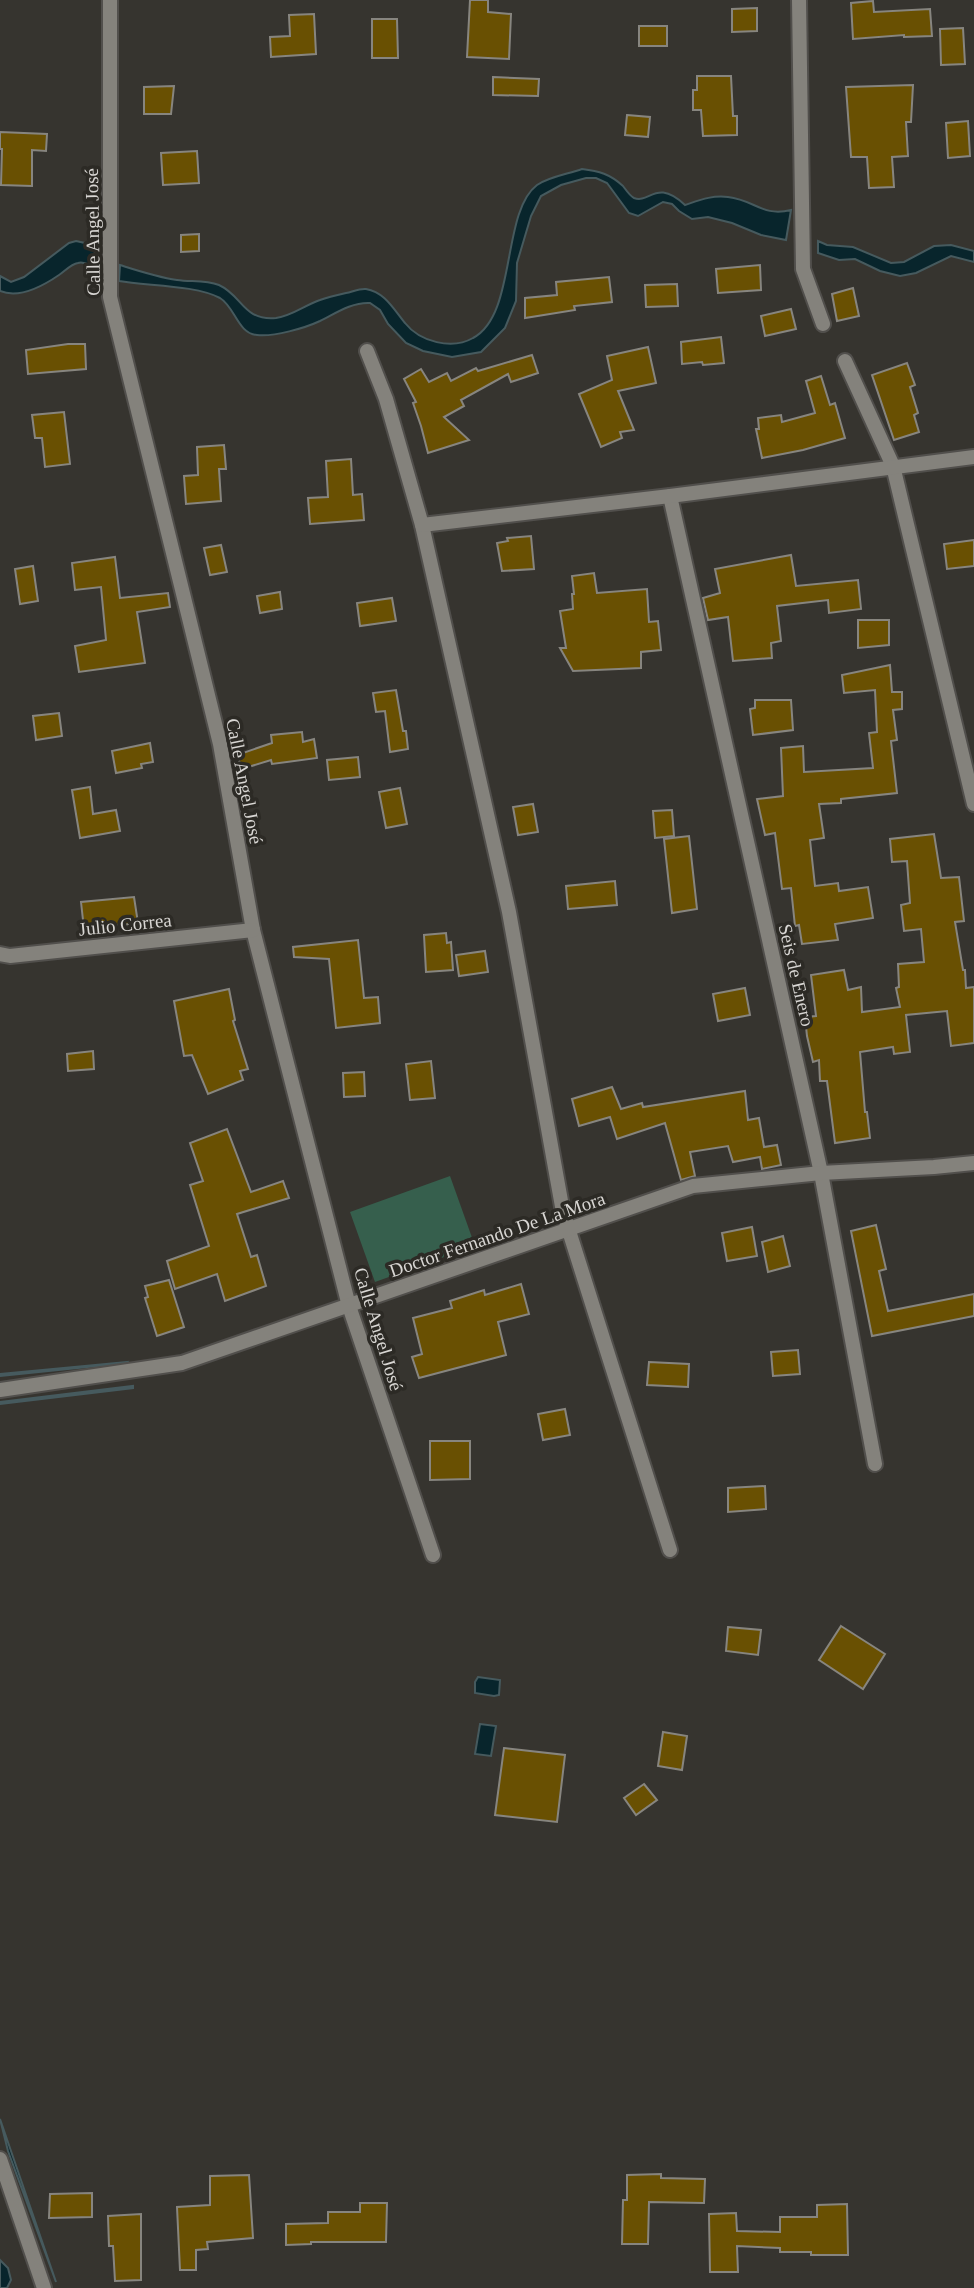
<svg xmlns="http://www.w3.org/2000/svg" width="974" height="2288" font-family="Georgia,serif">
<rect width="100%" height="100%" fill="#36342f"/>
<polygon fill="#365f4d" points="450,1176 475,1246 375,1282 350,1212"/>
<g fill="#08252c" stroke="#465a5e" stroke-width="2">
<path d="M582 169C599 171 610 174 623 186 626 190 630 196 634 198 650 204 656 178 685 205 700 200 712 195 728 197 755 200 762 217 791 210L786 240 761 235 732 223 708 217 692 219 679 211 672 204 663 202 638 216 629 213 607 183 596 178H586L561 185 541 196 531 216 517 263 516 301 505 328 481 352 452 357 423 351 406 343 388 324 380 310 370 303C352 302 336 313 320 321 305 328 274 337 257 335 238 334 235 307 220 298 196 285 147 286 119 281L120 265C139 271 157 277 177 280 191 282 205 280 219 285 243 296 243 321 276 318 292 316 305 305 320 300 328 297 337 295 346 293 352 292 360 288 366 289 385 292 394 310 405 323 420 342 452 350 473 338 517 315 501 212 537 185 548 177 568 174 582 169Z"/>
<path d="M76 241 85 243 95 249 94 267C89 265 84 261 78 263 71 264 65 271 59 275 43 286 19 299 0 291V276L11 282 24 277 69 243Z"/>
<polygon points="818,241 827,245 853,247 891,263 904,262 934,246 951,245 974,251 974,262 951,256 916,273 900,276 880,271 855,259 839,260 818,253"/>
<polygon points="127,1362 126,1363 0,1376 0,1374"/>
<polygon points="133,1386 133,1388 0,1404 0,1402"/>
<polygon points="478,1677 500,1680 499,1695 494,1696 475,1693 475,1682"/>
<polygon points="480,1724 496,1726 491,1756 475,1754"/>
<polygon points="0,2119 56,2282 8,2151"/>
<polygon points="0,2260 8,2268 11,2280 7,2288 0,2288"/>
</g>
<g fill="#695002" stroke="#87857f" stroke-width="2">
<polygon points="470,0 488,0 488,12 511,14 509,59 467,57"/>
<polygon points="873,1 874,12 930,9 932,36 904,37 904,35 853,39 851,3"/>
<polygon points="757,8 757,31 732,32 732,9"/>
<polygon points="314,14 316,54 271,57 270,37 290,36 289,15"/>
<polygon points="372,19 397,19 398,58 372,58"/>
<rect x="639" y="26" width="28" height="20"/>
<polygon points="963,28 965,64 941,65 940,29"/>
<polygon points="697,76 731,76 733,116 737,116 737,135 703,136 701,110 693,110 693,90 697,90"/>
<polygon points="493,77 539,79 538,96 493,95"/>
<polygon points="913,85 911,122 906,122 908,156 892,157 894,187 869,188 867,157 851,157 846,87"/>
<polygon points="174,86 171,114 144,114 144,87"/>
<polygon points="627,115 650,117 648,137 625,135"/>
<polygon points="968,121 970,156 948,158 946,123"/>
<polygon points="0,132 47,134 46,151 32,150 32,186 1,185 2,149 0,149"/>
<polygon points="197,151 199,183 163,185 161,153"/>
<polygon points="199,234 199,251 181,252 181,235"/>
<polygon points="760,265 761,290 718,293 716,269"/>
<polygon points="609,277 612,302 574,306 575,310 525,318 525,298 557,295 556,282"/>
<polygon points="677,284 678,306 646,307 645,285"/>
<polygon points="853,288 859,316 837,321 832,294"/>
<polygon points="791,309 796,329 765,336 761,316"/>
<polygon points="721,337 724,363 703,365 702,362 682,364 681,342"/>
<polygon points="68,344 85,344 86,369 28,374 26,350"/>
<polygon points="648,347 656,383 618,391 634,430 620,432 622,438 601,447 579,394 612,380 607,356"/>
<polygon points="532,355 538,373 511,382 508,374 461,400 464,406 444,417 469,440 428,453 421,426 413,403 416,402 404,379 421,369 429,382 447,373 451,381 476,368 478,371"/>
<polygon points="907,363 915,385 910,387 918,413 914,415 919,432 894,440 872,375"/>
<polygon points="821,376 830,405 835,403 845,438 803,450 762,458 756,429 759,429 758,418 781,415 782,422 815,413 806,381"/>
<polygon points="64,412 70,464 45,467 42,438 35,438 32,415"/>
<polygon points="224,445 226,469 219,469 221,501 186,504 184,476 198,475 197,447"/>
<polygon points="351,459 353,495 362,494 364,520 310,524 308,498 328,497 326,461"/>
<polygon points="531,536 534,569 502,571 497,543 508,541 507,538"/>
<polygon points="974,540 974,566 947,569 944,544"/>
<polygon points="221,545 227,572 210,575 204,548"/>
<polygon points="791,555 796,586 858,580 861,609 829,613 828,600 777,606 781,641 771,643 772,658 733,661 728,617 708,620 703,598 720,593 715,569"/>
<polygon points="115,557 120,598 168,593 170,607 137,612 145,663 79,672 75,646 106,640 101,587 75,590 72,563"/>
<polygon points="33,566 38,601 20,604 15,569"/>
<polygon points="594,573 597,593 647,589 649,622 658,621 661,650 641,652 641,668 573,671 560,648 566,648 560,611 573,609 572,594 574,594 572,576"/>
<polygon points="280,592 282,609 260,613 257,596"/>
<polygon points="392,598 396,621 360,626 357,603"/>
<polygon points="858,620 889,620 889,645 858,648"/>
<polygon points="890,665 892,692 902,692 902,709 893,710 897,740 891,741 897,793 841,799 841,803 819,804 824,838 810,840 815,886 838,883 839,891 868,887 873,918 835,924 838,940 802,944 799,925 795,926 791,888 782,889 775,833 765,835 757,799 783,796 781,748 803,746 804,772 873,768 869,733 877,732 875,690 844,693 842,675"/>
<polygon points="396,690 403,731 406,731 408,749 390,752 385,711 376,712 373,693"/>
<polygon points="755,700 791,700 793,730 753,735 750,709 755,708"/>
<polygon points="59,713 62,736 36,740 33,716"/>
<polygon points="302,732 303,742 314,739 317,758 272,764 271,760 242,769 237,755 272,743 271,735"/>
<polygon points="150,743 153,762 141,764 142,768 116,773 112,751"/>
<polygon points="358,757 360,777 329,780 327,760"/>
<polygon points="90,787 93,814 116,810 120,831 80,838 72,790"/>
<polygon points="400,788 407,824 386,828 379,792"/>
<polygon points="533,804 538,832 518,835 513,807"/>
<polygon points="672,810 674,836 655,838 653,811"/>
<polygon points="934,834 941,878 959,877 964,921 955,922 963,970 965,970 966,988 974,987 974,1043 951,1046 947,1011 906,1015 910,1052 894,1054 893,1047 860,1052 865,1112 867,1112 870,1138 835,1143 827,1081 820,1081 819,1060 813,1062 807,1036 805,1017 816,1016 811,975 844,970 848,990 861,987 862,1012 900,1007 896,988 899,987 898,964 924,962 921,929 904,931 901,905 910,903 907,861 892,862 890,839"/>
<polygon points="689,836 697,909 672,913 664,839"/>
<polygon points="615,881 617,905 568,909 566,886"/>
<polygon points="134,897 138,923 84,929 81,902"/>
<polygon points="446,933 447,943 451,942 453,970 426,972 424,935"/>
<polygon points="358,940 364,998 378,997 380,1023 336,1028 329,959 294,957 293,947"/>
<polygon points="485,951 488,972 459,976 456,955"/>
<polygon points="745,988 750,1015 718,1021 713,994"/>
<polygon points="229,989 235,1020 233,1021 248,1069 240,1071 243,1080 208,1094 192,1055 184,1056 174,1001"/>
<polygon points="93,1051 94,1069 68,1071 67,1054"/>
<polygon points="431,1061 435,1098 410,1100 406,1064"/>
<polygon points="364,1072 365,1096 344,1097 343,1073"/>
<polygon points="612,1087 621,1109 642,1103 643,1107 745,1091 748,1120 759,1118 764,1147 777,1145 781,1165 762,1169 760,1157 733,1162 728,1146 690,1152 695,1176 681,1180 665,1123 617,1139 610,1117 579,1126 572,1099"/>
<polygon points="227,1129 251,1192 283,1181 289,1198 237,1214 251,1257 257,1255 266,1286 225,1301 217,1274 175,1289 167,1261 209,1246 190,1185 203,1181 190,1143"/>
<polygon points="876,1225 886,1269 879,1271 888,1311 974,1294 974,1316 872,1336 851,1231"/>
<polygon points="752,1227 757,1256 727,1261 722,1233"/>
<polygon points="783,1236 790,1266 768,1272 762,1242"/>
<polygon points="169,1280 184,1327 157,1336 145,1298 148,1297 145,1286"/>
<polygon points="521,1284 529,1314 498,1322 506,1355 419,1378 412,1357 422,1354 413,1318 452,1308 450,1301 484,1290 485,1295"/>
<polygon points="798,1350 800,1374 773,1376 771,1352"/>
<polygon points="649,1362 689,1364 688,1387 647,1385"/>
<polygon points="565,1409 570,1435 543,1440 538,1414"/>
<polygon points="430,1441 470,1441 470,1479 430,1480"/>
<polygon points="765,1486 766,1509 728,1512 728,1488"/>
<polygon points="841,1626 885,1654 863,1689 819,1660"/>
<polygon points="728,1627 761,1630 758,1655 726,1651"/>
<polygon points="663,1732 687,1736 682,1770 658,1766"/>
<polygon points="504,1748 565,1755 557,1822 495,1815"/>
<polygon points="644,1784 657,1800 636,1815 624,1798"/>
<polygon points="661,2174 661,2178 705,2179 704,2203 649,2202 648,2244 622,2244 623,2200 627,2200 627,2175"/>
<polygon points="249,2175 253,2238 207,2242 208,2249 196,2250 196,2270 180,2270 177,2207 210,2205 210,2176"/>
<polygon points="92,2193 92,2217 49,2218 50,2194"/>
<polygon points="360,2203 387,2203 386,2242 311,2242 311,2244 286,2245 286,2224 328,2223 328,2212 360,2212"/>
<polygon points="847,2204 848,2255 811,2255 811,2252 780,2252 780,2248 737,2246 738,2272 710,2272 709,2214 736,2213 737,2231 780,2232 780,2217 817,2217 817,2205"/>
<polygon points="141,2214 141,2280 115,2281 113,2246 109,2246 108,2216"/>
</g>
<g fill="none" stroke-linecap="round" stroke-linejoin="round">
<defs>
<g id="minor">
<polyline points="110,0 110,297 220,744 253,930 349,1306 433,1555"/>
<polyline points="799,0 803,269 823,324"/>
<polyline points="367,351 386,399 422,525 509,912 563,1212 670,1550"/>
<polyline points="845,361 893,466 974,804"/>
<polyline points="670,496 821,1173 875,1464"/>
<polyline points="422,525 670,496 974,457"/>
<polyline points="0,954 10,956 253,930"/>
<polyline points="0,1390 182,1363 693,1186 821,1173 934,1167 974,1163"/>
<polyline points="0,2159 44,2288"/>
</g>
</defs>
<use href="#minor" stroke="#514f4c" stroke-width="18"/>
<use href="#minor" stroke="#84827c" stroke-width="14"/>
</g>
<g text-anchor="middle" stroke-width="7" stroke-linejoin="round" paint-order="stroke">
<g font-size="19" fill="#d8d6d3" stroke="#2c2a25">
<text transform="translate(92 232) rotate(-91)" y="7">Calle Angel José</text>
<text transform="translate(245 781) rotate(79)" y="7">Calle Angel José</text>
<text transform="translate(125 924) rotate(-6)" y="7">Julio Correa</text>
<text transform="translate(797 975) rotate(77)" y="7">Seis de Enero</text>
<text transform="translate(497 1234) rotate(-19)" y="7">Doctor Fernando De La Mora</text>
<text transform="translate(379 1329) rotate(73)" y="7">Calle Angel José</text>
</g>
</g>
</svg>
